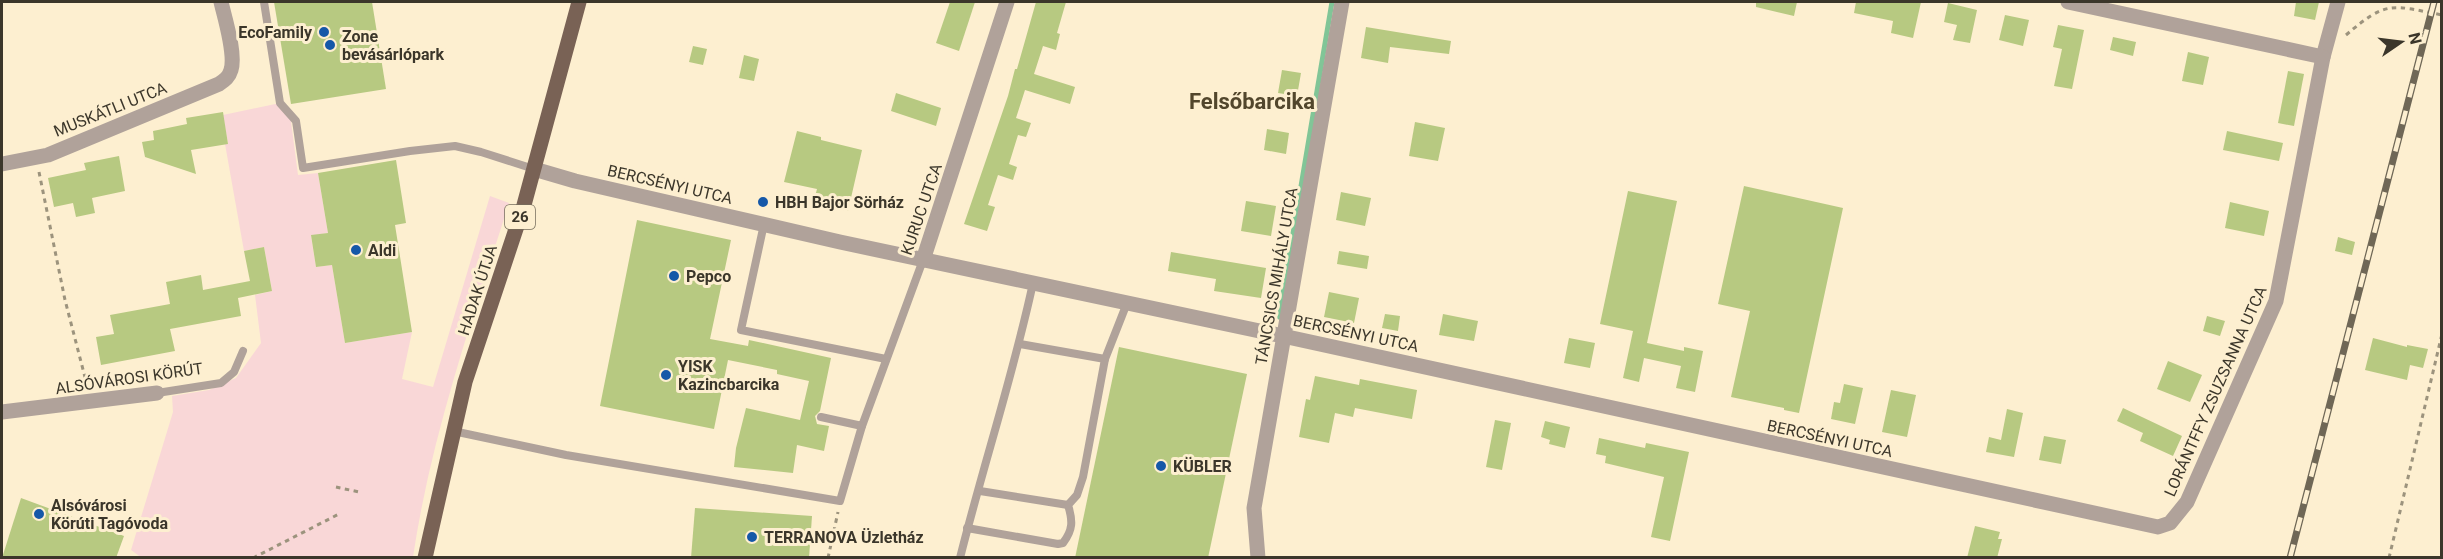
<svg xmlns="http://www.w3.org/2000/svg" width="2443" height="559" font-family="Roboto,sans-serif">
<rect width="100%" height="100%" fill="#fdefd0"/>
<path fill="#f9d7d7" d="M280 103 290 114 298 175 318 173 328 233 311 236 316 267 332 265 345 343 412 332 402 379 433 387 490 196 509 203C472 320 431 436 413 557L142 558 131 550 173 412 172 396 209 390 236 378 261 343 255 295 272 291 264 247 244 251 225 144 228 143 223 115Z"/>
<g fill="none" stroke-linecap="round" stroke-linejoin="round">
<polyline stroke="#81c597" stroke-width="5" points="1279,317 1332,2"/>
</g>
<g fill="#b7c981">
<polygon points="274,2 372,2 386,89 291,104"/>
<polygon points="950,2 975,2 959,51 936,43"/>
<polygon points="1036,2 1066,2 1057,33 1060,34 1056,50 1043,46 1034,74 1075,87 1070,104 1025,90 1016,118 1031,123 1026,137 1018,135 1009,164 1017,167 1013,180 998,175 988,205 995,207 987,231 964,224 1008,96 1015,69 1017,69"/>
<polygon points="1756,2 1797,2 1794,16 1756,7"/>
<polygon points="1856,2 1921,2 1913,38 1891,33 1893,21 1854,13"/>
<polygon points="2296,2 2319,2 2315,20 2294,16"/>
<polygon points="1948,3 1977,10 1970,43 1953,40 1957,25 1944,22"/>
<polygon points="2005,15 2029,20 2023,46 1999,40"/>
<polygon points="2058,25 2084,30 2072,89 2054,86 2062,49 2053,47"/>
<polygon points="1366,27 1451,41 1449,54 1390,47 1388,63 1361,58"/>
<polygon points="2113,37 2136,42 2133,56 2110,50"/>
<polygon points="693,46 707,49 703,65 689,62"/>
<polygon points="2188,52 2209,57 2203,85 2182,81"/>
<polygon points="744,55 759,59 754,81 739,78"/>
<polygon points="1282,70 1301,73 1297,96 1278,93"/>
<polygon points="2288,71 2304,74 2294,126 2278,123"/>
<polygon points="896,93 941,108 936,126 891,111"/>
<polygon points="223,112 228,144 191,150 196,174 145,157 142,142 154,140 153,131 187,124 186,118"/>
<polygon points="1415,122 1445,128 1438,161 1409,156"/>
<polygon points="1267,129 1289,133 1286,154 1264,150"/>
<polygon points="797,131 821,137 821,140 862,150 848,211 813,204 817,189 784,182"/>
<polygon points="2227,131 2283,143 2279,161 2223,150"/>
<polygon points="119,156 125,191 92,198 95,213 76,217 73,203 54,207 48,178 86,170 84,163"/>
<polygon points="396,160 406,223 395,225 412,332 345,343 332,265 316,267 311,235 328,233 318,173"/>
<polygon points="1744,186 1843,208 1799,413 1784,410 1784,408 1731,397 1750,311 1718,304"/>
<polygon points="1628,191 1677,201 1647,343 1684,351 1684,347 1703,351 1695,392 1676,388 1681,366 1644,358 1639,382 1623,378 1633,331 1600,324"/>
<polygon points="1341,192 1371,198 1365,226 1336,220"/>
<polygon points="1246,201 1276,206 1271,236 1241,231"/>
<polygon points="2230,202 2269,211 2264,236 2225,228"/>
<polygon points="637,220 731,240 710,339 748,346 749,340 831,358 820,411 815,416 817,424 829,426 824,451 797,445 793,473 734,467 736,448 746,408 800,420 809,381 777,374 777,370 728,360 714,429 600,406"/>
<polygon points="2338,237 2355,242 2352,255 2335,251"/>
<polygon points="264,247 272,291 238,298 241,316 170,329 175,351 101,365 96,337 114,334 110,315 170,304 166,282 201,275 203,290 250,281 244,251"/>
<polygon points="1339,251 1369,256 1367,269 1337,264"/>
<polygon points="1171,252 1266,268 1261,298 1214,291 1216,279 1168,271"/>
<polygon points="1329,292 1359,298 1354,323 1324,317"/>
<polygon points="1385,314 1400,316 1398,331 1382,328"/>
<polygon points="1443,314 1478,321 1474,341 1439,335"/>
<polygon points="2207,316 2225,321 2220,336 2203,331"/>
<polygon points="1569,338 1595,343 1590,368 1564,363"/>
<polygon points="2373,338 2407,347 2407,345 2428,349 2423,368 2410,365 2407,380 2365,370"/>
<polygon points="1119,347 1247,374 1208,558 1075,558"/>
<polygon points="2168,361 2202,375 2190,402 2157,389"/>
<polygon points="1315,376 1359,385 1360,379 1417,390 1412,419 1355,408 1353,417 1335,413 1329,443 1299,437 1306,399 1310,400"/>
<polygon points="1844,384 1863,388 1855,424 1831,419 1834,402 1840,403"/>
<polygon points="1891,390 1916,395 1907,437 1882,432"/>
<polygon points="2123,408 2182,436 2173,456 2140,441 2143,433 2117,421"/>
<polygon points="2007,409 2023,413 2014,457 1986,452 1989,437 2001,440"/>
<polygon points="1495,420 1511,423 1502,470 1486,467"/>
<polygon points="1545,421 1570,427 1565,448 1549,444 1550,440 1541,437"/>
<polygon points="2044,436 2066,440 2061,464 2039,460"/>
<polygon points="1599,438 1645,448 1646,443 1689,452 1670,541 1651,537 1664,477 1605,463 1606,456 1596,454"/>
<polygon points="21,498 124,536 116,558 2,558"/>
<polygon points="695,508 812,516 809,558 691,558"/>
<polygon points="1975,526 2000,532 1998,539 2002,539 1997,558 1967,558"/>
</g>
<g fill="none" stroke-linecap="round" stroke-linejoin="round">
<g stroke="#9c937d" stroke-width="3" stroke-dasharray="4.5 4.5" stroke-linecap="butt">
<path d="M2346 35C2387 0 2391 5 2442 15"/>
<polyline points="39,172 65,300 87,385"/>
<polyline points="336,487 359,492"/>
<polyline points="253,558 339,514"/>
<polyline points="828,558 838,512"/>
<polyline points="2389,558 2442,334"/>
</g>
<g stroke="#b0a29a" stroke-width="8">
<polyline points="264,2 280,103 296,121 303,168 410,151 455,146 481,152 534,169"/>
<polyline points="764,224 741,330 886,359"/>
<polyline points="1020,344 1105,359"/>
<polyline points="157,393 221,383 234,372 243,351"/>
<polyline points="821,417 862,426 923,260"/>
<polyline points="453,431 566,455 840,501 862,426"/>
<polyline points="980,491 1068,505"/>
<path d="M967 528 1058 544 1063 543C1073 530 1073 521 1068 505L1077 495 1083 477 1105 359 1127 303"/>
<path d="M960 558C983 466 1013 376 1033 283"/>
</g>
<g stroke="#b0a29a" stroke-width="15">
<polyline points="2323,57 2338,2"/>
<path d="M2 164 48 155 219 84C225 80 229 77 231 70 236 54 225 19 221 2"/>
<polyline points="534,169 575,181 840,242 1283,336 2158,527 2170,523 2187,502 2276,301 2323,57 2068,2"/>
<polyline points="923,260 1007,2"/>
<polyline points="2,412 157,393"/>
<polyline points="1258,558 1254,508 1342,2"/>
</g>
<polyline stroke="#796255" stroke-width="15" points="425,558 465,382 524,205 579,2"/>
<defs>
<polyline id="rail" points="2290,558 2434,2"/>
</defs>
<use href="#rail" stroke="#6f6756" stroke-width="7"/>
<use href="#rail" stroke="#fdefd0" stroke-width="4.5" stroke-dasharray="14" stroke-linecap="butt"/>
</g>
<g fill="#1558a8" stroke="#fdefd0" stroke-width="2">
<circle cx="324" cy="32" r="6"/>
<circle cx="330" cy="45" r="6"/>
<circle cx="763" cy="202" r="6"/>
<circle cx="356" cy="250" r="6"/>
<circle cx="674" cy="276" r="6"/>
<circle cx="666" cy="375" r="6"/>
<circle cx="1161" cy="466" r="6"/>
<circle cx="39" cy="514" r="6"/>
<circle cx="752" cy="537" r="6"/>
</g>
<g text-anchor="middle" stroke-width="6" stroke-linejoin="round" paint-order="stroke">
<rect fill="#fdefd0" stroke="#756e5c" stroke-width="1.5" x="505" y="205" width="30" height="24" rx="4.5"/>
<g font-size="15" font-weight="bold" fill="#3b362a">
<text x="520" y="222">26</text>
</g>
<g font-size="16" font-weight="bold" fill="#3b362a" stroke="#fdefd0" text-anchor="start">
<text x="312" y="38" text-anchor="end">EcoFamily</text>
<text x="342" y="42">Zone<tspan x="342" dy="18">bevásárlópark</tspan></text>
<text x="775" y="208">HBH Bajor Sörház</text>
<text x="368" y="256">Aldi</text>
<text x="686" y="282">Pepco</text>
<text x="678" y="372">YISK<tspan x="678" dy="18">Kazincbarcika</tspan></text>
<text x="1173" y="472">KÜBLER</text>
<text x="51" y="511">Alsóvárosi<tspan x="51" dy="18">Körúti Tagóvoda</tspan></text>
<text x="764" y="543">TERRANOVA Üzletház</text>
</g>
<g font-size="16" fill="#3b362a" stroke="#fdefd0">
<text transform="translate(110 109) rotate(-22)" y="6">MUSKÁTLI UTCA</text>
<text transform="translate(670 184) rotate(13)" y="6">BERCSÉNYI UTCA</text>
<text transform="translate(921 209) rotate(-71)" y="6">KURUC UTCA</text>
<text transform="translate(1276 276) rotate(-80)" y="6">TÁNCSICS MIHÁLY UTCA</text>
<text transform="translate(477 290) rotate(-72)" y="6">HADAK ÚTJA</text>
<text transform="translate(1356 333) rotate(12)" y="6">BERCSÉNYI UTCA</text>
<text transform="translate(129 378) rotate(-8)" y="6">ALSÓVÁROSI KÖRÚT</text>
<text transform="translate(2215 391) rotate(-66)" y="6">LORÁNTFFY ZSUZSANNA UTCA</text>
<text transform="translate(1830 438) rotate(12)" y="6">BERCSÉNYI UTCA</text>
</g>
<g font-size="22" font-weight="bold" fill="#52462c" stroke="#fdefd0">
<text x="1252" y="109">Felsőbarcika</text>
</g>
</g>
<rect width="2443" height="559" fill="none" stroke="#3b362a" stroke-width="6"/>
<g transform="translate(2401 42) rotate(76)" stroke="#fdefd0" stroke-width="4.5" paint-order="stroke">
<path d="M0-4.5L10 22L0 15L-10 22Z" fill="#3b362a"/>
<text y="-9" font-size="16" font-weight="bold" text-anchor="middle" fill="#3b362a">N</text>
</g>
</svg>
